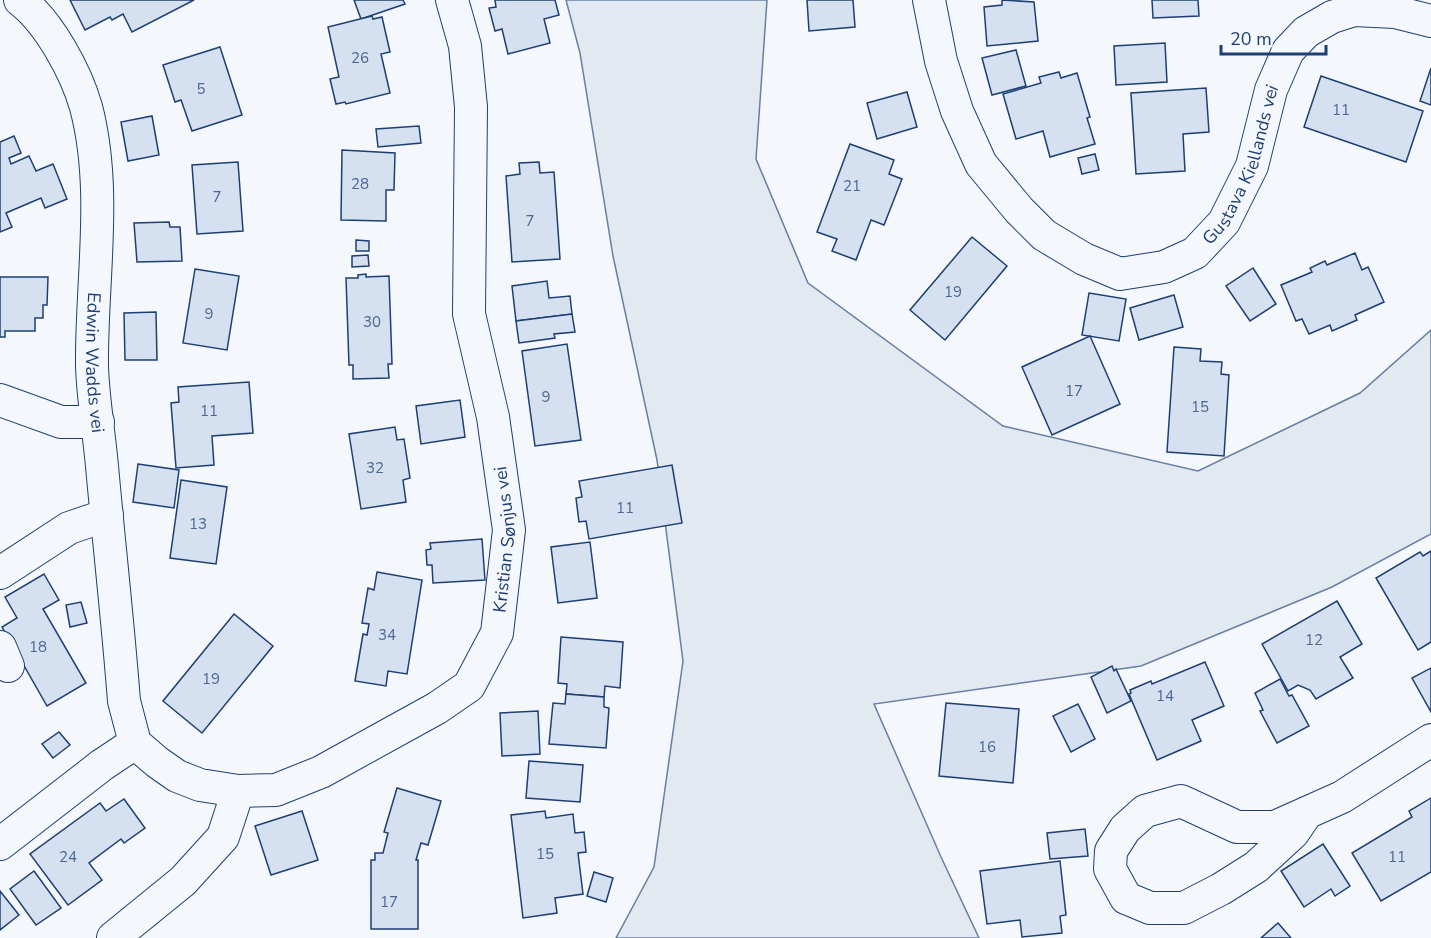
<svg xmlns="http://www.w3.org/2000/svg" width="1431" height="938" font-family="'Nunito Sans',sans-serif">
<rect width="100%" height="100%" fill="#f4f7fb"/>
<polygon fill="#e3e9f0" stroke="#687fa3" stroke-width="1.5" points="566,0 767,0 756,159 808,283 1003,426 1198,471 1360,393 1431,330 1431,534 1332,587 1141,666 874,704 941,857 979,938 616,938 654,867 683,661 657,460 613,256 580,53"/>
<g fill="#d5e0f0" stroke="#1d3f73" stroke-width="1.5">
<polygon points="70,0 194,0 132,32 123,14 112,20 110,17 85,30"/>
<polygon points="354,0 403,0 405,4 361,19"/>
<polygon points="495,0 555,0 559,15 544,19 550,43 508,54 502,29 495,31 489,8 496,7"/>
<polygon points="807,0 853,0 855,27 809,31"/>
<polygon points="1002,0 1034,2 1038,41 987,46 984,7 1002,5"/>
<polygon points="1152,0 1198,0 1199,16 1153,18"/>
<polygon points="372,16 373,19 382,17 390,52 381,54 390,93 346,104 345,102 336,104 330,79 339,77 328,27"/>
<polygon points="1165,43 1167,82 1116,85 1114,46"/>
<polygon points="220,47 242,115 192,131 181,100 175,102 163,65"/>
<polygon points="1016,50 1026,86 992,95 982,58"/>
<polygon points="1431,68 1431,105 1420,101"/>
<polygon points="1059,72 1061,78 1077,73 1090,117 1087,118 1095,144 1050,157 1043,131 1016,139 1003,94 1041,83 1039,77"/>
<polygon points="1321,76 1423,111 1406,162 1304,127"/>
<polygon points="1206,88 1209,132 1183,134 1185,171 1136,174 1131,93"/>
<polygon points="907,92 917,127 877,139 867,103"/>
<polygon points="152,116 159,155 128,161 121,122"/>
<polygon points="419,126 421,143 378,147 376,129"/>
<polygon points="14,136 21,153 9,158 11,164 29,156 36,171 53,164 67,199 45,208 41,198 6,213 12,227 0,232 0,142"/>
<polygon points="850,144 894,160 889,174 902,179 884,225 871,220 856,260 832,251 837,239 817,232"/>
<polygon points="342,150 395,153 394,190 386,190 386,221 341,220"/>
<polygon points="1095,154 1099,170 1082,174 1078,158"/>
<polygon points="238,162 243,231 197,234 192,165"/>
<polygon points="539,162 540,173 554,172 560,259 512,262 506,176 520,174 519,163"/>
<polygon points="169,222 170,227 180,227 182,261 137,262 134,223"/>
<polygon points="972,237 1007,266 945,340 910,310"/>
<polygon points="356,240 369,241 369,251 356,251"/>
<polygon points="1355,253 1362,270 1368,267 1384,302 1355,315 1357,320 1332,331 1330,325 1309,334 1302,319 1296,321 1281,285 1312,272 1310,268 1325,261 1327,265"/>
<polygon points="368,255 369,266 352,267 352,256"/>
<polygon points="1253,268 1276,304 1250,321 1226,286"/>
<polygon points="195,269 239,276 227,350 183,343"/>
<polygon points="366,274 366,277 389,276 392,364 388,364 389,378 353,379 353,365 349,365 346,278 358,278 358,275"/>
<polygon points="0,277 48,277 47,305 43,305 43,318 35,318 35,331 5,331 5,337 0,337"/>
<polygon points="547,281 549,298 570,296 572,314 516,321 512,286"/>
<polygon points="1089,293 1126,299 1119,341 1082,335"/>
<polygon points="1174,295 1183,327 1139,340 1130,308"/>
<polygon points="156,312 157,360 125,360 124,313"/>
<polygon points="572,314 575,332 554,334 555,338 519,343 516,321"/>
<polygon points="1090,336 1120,404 1052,435 1022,367"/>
<polygon points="567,344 581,440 535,446 522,351"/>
<polygon points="1174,347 1201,349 1200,361 1222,362 1221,374 1229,375 1224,456 1167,452"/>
<polygon points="249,382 253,433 212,436 214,465 176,468 171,403 179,402 178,387"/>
<polygon points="460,400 465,437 421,444 416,406"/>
<polygon points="395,427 397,440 404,439 410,478 403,480 406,502 361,509 349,434"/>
<polygon points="138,464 179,470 174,508 133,502"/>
<polygon points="672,465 682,523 589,539 586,521 579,522 576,498 582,497 579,481"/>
<polygon points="181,480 227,487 216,564 170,558"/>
<polygon points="482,539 485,580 433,583 432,565 427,565 426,550 431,549 430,543"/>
<polygon points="590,542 597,598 558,603 551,547"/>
<polygon points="1431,551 1431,642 1418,650 1376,578 1420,552 1423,556"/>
<polygon points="377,572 422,580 407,674 388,671 386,686 355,681 363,634 367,635 369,624 362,623 368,588 374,590"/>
<polygon points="44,574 59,600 43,609 86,683 47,706 2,627 17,618 5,597"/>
<polygon points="1337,601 1362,644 1340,657 1353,678 1316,699 1310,690 1298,685 1288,691 1262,644"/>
<polygon points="81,602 87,623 70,627 66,605"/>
<polygon points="234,614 273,646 202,733 163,701"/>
<polygon points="561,637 623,642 620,688 605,686 604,697 566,694 567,684 558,683"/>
<polygon points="1205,662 1224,706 1192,720 1201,741 1157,760 1129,694 1131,693 1130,690 1151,681 1152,684"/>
<polygon points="1112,666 1114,671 1116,669 1131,701 1107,713 1091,677"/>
<polygon points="1431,668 1431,712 1412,678"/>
<polygon points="1280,679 1289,696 1292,695 1309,726 1277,743 1260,711 1263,710 1255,693"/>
<polygon points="566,694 604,697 604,707 609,708 606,748 549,744 553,703 565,704"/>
<polygon points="946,703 1019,709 1013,783 939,776"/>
<polygon points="1078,704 1095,739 1071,752 1053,716"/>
<polygon points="538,711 540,754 502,756 500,713"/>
<polygon points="59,732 70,745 53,758 42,744"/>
<polygon points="529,761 583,765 580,802 526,798"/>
<polygon points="397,788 441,801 428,845 421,843 416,860 418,860 418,929 371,929 371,860 375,860 375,853 383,853 388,833 384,832"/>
<polygon points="1431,798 1431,872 1381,901 1352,853 1412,817 1409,811"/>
<polygon points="124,799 145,828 124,843 121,839 89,863 102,880 68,905 30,854 100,803 106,811"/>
<polygon points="302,811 318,860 271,875 255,826"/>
<polygon points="545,811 546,818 573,814 575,833 584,832 586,852 578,853 583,894 555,898 557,913 523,918 511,815"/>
<polygon points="1085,829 1088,856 1050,859 1047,833"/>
<polygon points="1323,844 1350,886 1335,896 1331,889 1304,907 1281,871"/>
<polygon points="1060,861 1066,915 1060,916 1062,933 1022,937 1020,920 987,924 980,871"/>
<polygon points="34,871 61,908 36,925 10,889"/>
<polygon points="594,872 613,878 606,902 587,896"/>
<polygon points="0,891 19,915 0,930"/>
<polygon points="1278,923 1291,938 1261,938"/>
</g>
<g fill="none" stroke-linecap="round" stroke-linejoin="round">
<defs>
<g id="street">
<path id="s1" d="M20 0C49 22 76 72 86 107 108 190 91 282 92 366 93 399 99 433 102 466 109 544 118 623 124 701L135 743 157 762 177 776 200 785 238 791 276 790 321 772 437 708 469 686 497 633 509 530 493 417 469 314 471 107 465 46 452 0"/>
<path id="s2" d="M929 0 941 61 957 111 981 164 1019 210 1044 235 1084 259 1120 274 1164 267 1195 253 1224 222 1252 166 1271 90 1288 51 1306 32 1332 17 1354 10 1395 12 1431 21"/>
<polyline points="0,400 61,422 98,422"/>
<polyline points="0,573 69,528 107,515"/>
<polyline points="0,647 8,666"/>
<polyline points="1306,814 1293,833 1256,867 1221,889 1184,908 1150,908 1126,898 1110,869 1111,851 1125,829 1145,811 1181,801 1237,827 1275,827 1342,797 1431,740"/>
<polyline points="0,844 102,765 135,743"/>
<polyline points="113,938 183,881 223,837 238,791"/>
</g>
</defs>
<use href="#street" stroke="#1d3f73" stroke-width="34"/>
<use href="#street" stroke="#f4f7fb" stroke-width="32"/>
</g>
<g text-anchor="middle" stroke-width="4.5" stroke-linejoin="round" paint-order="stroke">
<g font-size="15" fill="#4b6792">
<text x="360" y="63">26</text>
<text x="201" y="94">5</text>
<text x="1341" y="115">11</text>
<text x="360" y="189">28</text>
<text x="852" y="191">21</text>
<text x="217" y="202">7</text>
<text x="530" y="226">7</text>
<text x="953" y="297">19</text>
<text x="209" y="319">9</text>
<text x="372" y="327">30</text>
<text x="1074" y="396">17</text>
<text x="546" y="402">9</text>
<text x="1200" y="412">15</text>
<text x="209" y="416">11</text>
<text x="375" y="473">32</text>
<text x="625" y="513">11</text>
<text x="198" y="529">13</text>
<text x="387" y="640">34</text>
<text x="1314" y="645">12</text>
<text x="38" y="652">18</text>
<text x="211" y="684">19</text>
<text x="1165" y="701">14</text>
<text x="987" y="752">16</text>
<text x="545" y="859">15</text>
<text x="68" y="862">24</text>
<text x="1397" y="862">11</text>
<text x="389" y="907">17</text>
</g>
<g font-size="18" fill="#1d3f73" stroke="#f4f7fb">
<text dy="6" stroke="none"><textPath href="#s2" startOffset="534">Gustava Kiellands vei</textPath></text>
<text dy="6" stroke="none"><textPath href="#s1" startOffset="384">Edwin Wadds vei</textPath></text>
<text dy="6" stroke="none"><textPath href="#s1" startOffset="1296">Kristian Sønjus vei</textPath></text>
</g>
</g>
<path d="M1221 45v9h105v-9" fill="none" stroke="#1d3f73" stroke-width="3"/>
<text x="1230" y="45" font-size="18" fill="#1d3f73" stroke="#f4f7fb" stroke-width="4.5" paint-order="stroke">20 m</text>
</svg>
